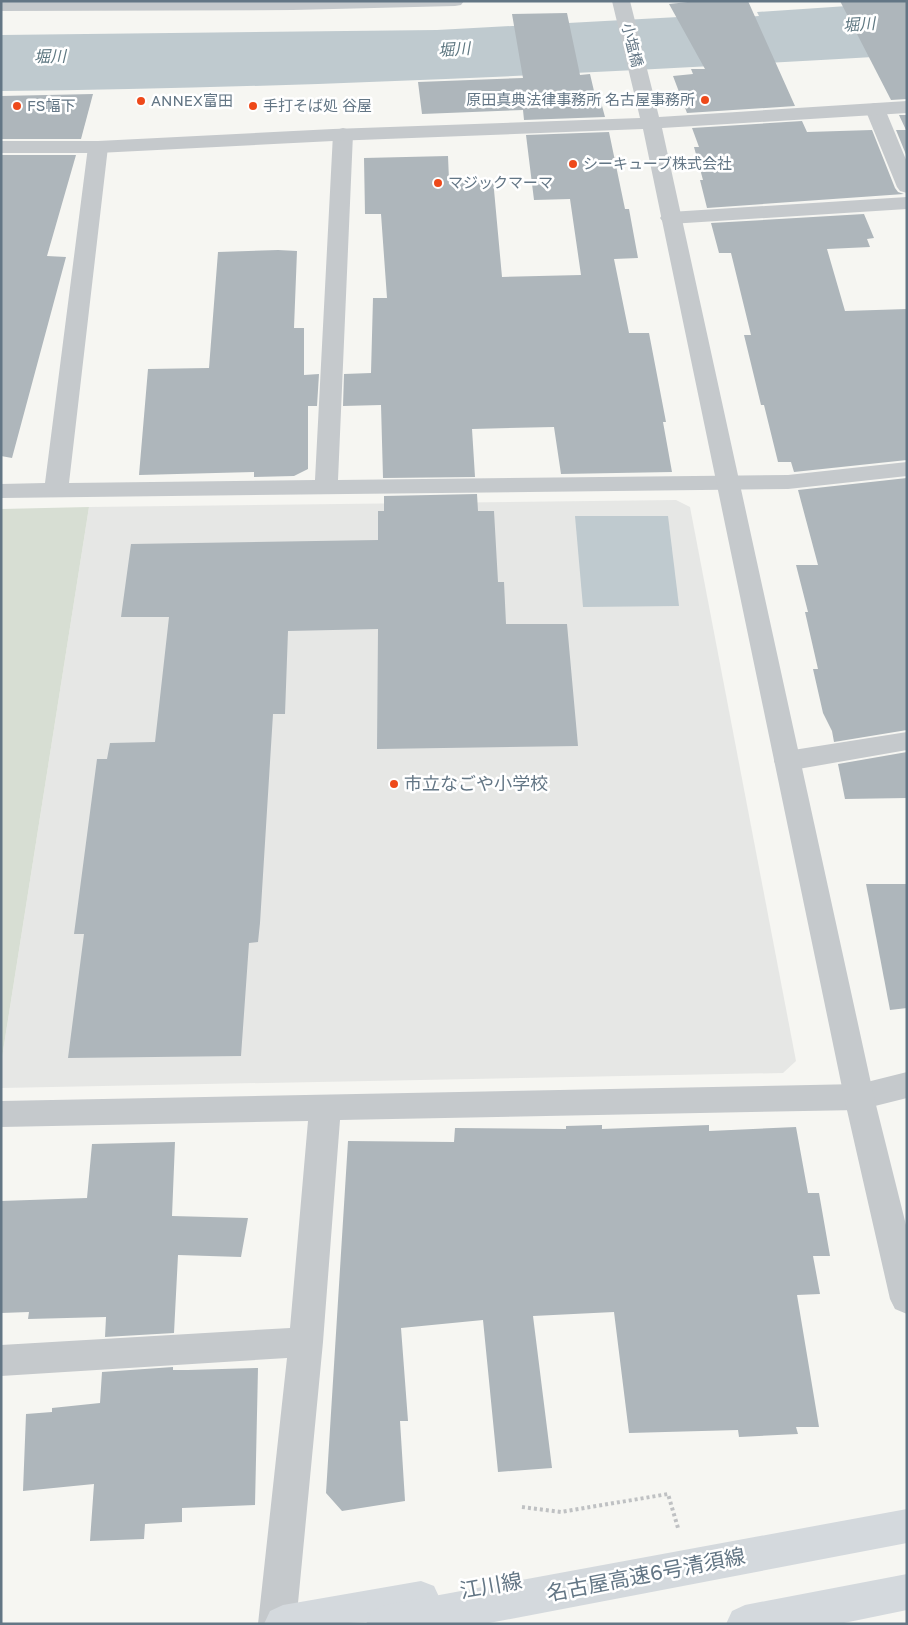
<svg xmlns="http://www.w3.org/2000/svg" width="908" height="1625" font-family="'Golos Text','Noto Sans JP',sans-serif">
<rect width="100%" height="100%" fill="#f6f6f2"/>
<polygon fill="#e6e7e5" points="676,500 690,507 796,1061 783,1073 1,1088 1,1064 89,507"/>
<polygon fill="#d7ded3" points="89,507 1,1064 1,509"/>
<g fill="#bfcacf">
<path d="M907 2V55C605 73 303 88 1 91V35L437 30 697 16 700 20 759 16 757 12Z"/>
<polygon points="575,516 668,516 679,606 583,607"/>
</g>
<g fill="#aeb6bb">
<polygon points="697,1 748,1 795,106 687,113 673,76 693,74 691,69 705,69 669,4"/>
<polygon points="840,1 907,1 907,99 891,100"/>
<polygon points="567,13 580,75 590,74 594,91 598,91 605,117 524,120 523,110 422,114 418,82 523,78 512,14"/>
<polygon points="93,94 81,139 1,139 1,96"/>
<polygon points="899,115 907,115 907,157 896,130 906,130"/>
<polygon points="802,121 807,132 872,130 895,188 898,192 904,194 707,208 700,180 703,180 694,147 699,147 692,128"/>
<polygon points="609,132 625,209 629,209 638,258 614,259 629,333 649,333 666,422 663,422 672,472 561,474 554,427 472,429 475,477 383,478 381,405 343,406 344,374 371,373 373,298 387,298 381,214 365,214 364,158 448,156 449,180 493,179 502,277 581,275 570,199 534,200 526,135"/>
<polygon points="1,155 76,155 47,256 66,257 12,458 1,456"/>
<polygon points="864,214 874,238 867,239 870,247 827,249 845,311 907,309 907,460 794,472 791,462 778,462 764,405 761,405 744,335 751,335 731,253 719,253 711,223"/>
<polygon points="278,250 297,251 294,328 304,328 304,375 319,374 317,406 308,406 308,469 294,476 254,477 254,472 139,475 148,369 209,368 218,252"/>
<polygon points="907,478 907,730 834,742 832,731 823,713 813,669 818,669 805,612 808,612 796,565 818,565 798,490"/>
<polygon points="477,494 478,511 494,511 498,582 504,582 506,624 567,624 578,746 377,749 378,629 288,631 285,714 273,714 260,923 258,942 249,943 241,1056 68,1058 84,934 74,934 97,759 107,759 110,743 155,742 169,617 121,617 131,544 378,540 378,511 384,511 384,496"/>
<polygon points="907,752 907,798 845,799 838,764"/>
<polygon points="866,884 907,884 907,1008 890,1010"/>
<polygon points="602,1125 602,1129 709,1125 709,1131 796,1127 808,1193 819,1193 830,1256 813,1256 820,1294 797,1295 819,1427 796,1427 798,1434 739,1437 738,1430 629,1433 614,1312 533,1316 552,1468 498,1472 483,1320 401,1328 408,1421 400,1421 405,1501 342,1511 326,1493 348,1141 454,1142 455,1128 566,1129 566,1126"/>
<polygon points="175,1142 172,1216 248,1218 241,1257 178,1255 174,1333 105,1337 106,1317 28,1319 29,1312 1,1313 1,1201 87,1198 92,1144"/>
<polygon points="173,1367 173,1370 188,1370 258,1368 255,1505 182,1508 182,1522 145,1524 144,1539 90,1541 94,1484 23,1491 26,1414 52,1412 52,1408 100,1403 102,1372"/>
</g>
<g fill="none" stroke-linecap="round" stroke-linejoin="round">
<polyline stroke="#bfc1c3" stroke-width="4" stroke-dasharray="3 3" stroke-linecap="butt" points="522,1507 561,1512 668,1494 678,1528"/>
<g fill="#c5c9cc" fill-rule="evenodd">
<polygon points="875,103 882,105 885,109 907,162 907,193 900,191 897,187 865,109 868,105"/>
<polygon points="343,128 350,130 353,134 338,480 788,475 907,462 907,476 788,489 1,498 1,484 45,483 88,147 91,143 98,141 105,143 108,147 69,483 315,480 333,134 336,130"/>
<polygon points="907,197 907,209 670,224 663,222 660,218 663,214 670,212"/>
<polygon points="907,732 907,750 787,771 777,768 774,761 777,754 787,751"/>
<polygon points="907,1072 907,1098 859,1110 340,1120 323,1342 296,1624 258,1624 287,1358 1,1376 1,1345 290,1328 308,1121 1,1127 1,1101 859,1084"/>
</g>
<g fill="#c5c9cc" fill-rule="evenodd">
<polygon points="1,1 464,1 461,5 455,6 293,10 1,11"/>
<polygon points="612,1 630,1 659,117 907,101 907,113 662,128 874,1097 907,1229 907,1314 895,1309 890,1299 844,1097 643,129 333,141 98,153 1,153 1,141 98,141 333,129 640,118"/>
</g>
<path fill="#d4d9dd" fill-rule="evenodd" d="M421 1581 434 1586 440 1599 434 1612C387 1625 316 1624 264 1624L270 1611 283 1605Z"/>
<g fill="#d4d9dd" fill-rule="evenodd">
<polygon points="907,1509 907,1543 484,1624 366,1624 372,1611 385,1605"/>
<polygon points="907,1574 907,1610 839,1624 726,1624 732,1611 745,1605"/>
</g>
</g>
<g fill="#ee491a" stroke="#fff" stroke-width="2">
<circle cx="705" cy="100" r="5"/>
<circle cx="141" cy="101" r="5"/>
<circle cx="17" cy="106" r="5"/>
<circle cx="253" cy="106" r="5"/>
<circle cx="573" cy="164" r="5"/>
<circle cx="438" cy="183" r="5"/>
<circle cx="394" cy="784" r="5"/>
</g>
<g text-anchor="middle" stroke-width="5" stroke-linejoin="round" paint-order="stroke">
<g font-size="15" fill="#637685" stroke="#fff">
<text transform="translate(632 45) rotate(76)" y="5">小塩橋</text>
</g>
<g font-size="15" fill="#637685" stroke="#fff" text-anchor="start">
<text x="695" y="105" text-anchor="end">原田真典法律事務所 名古屋事務所</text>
<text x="151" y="106">ANNEX富田</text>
<text x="27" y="111">FS幅下</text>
<text x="263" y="111">手打そば処 谷屋</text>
<text x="583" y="169">シーキューブ株式会社</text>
<text x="448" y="188">マジックマーマ</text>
</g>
<g font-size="16" font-style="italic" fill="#5f7882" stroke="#fff">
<text transform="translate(859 24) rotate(-4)" y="6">堀川</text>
<text transform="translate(454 49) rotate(-4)" y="6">堀川</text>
<text transform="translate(50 56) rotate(-1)" y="6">堀川</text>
</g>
<g font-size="18" fill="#637685" stroke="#fff" text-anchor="start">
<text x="404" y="790">市立なごや小学校</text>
</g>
<g font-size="21" fill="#637685" stroke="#fff">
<text transform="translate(646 1575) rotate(-11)" y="7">名古屋高速6号清須線</text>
<text transform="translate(491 1586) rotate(-10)" y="7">江川線</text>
</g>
</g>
<rect width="908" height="1625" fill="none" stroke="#637685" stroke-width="5"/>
</svg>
